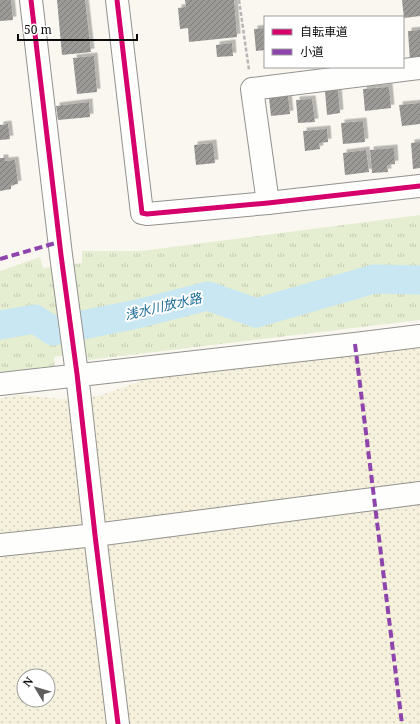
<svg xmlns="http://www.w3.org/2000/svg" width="420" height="724" font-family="'Noto Serif','Noto Sans JP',serif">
<defs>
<pattern id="farmland-dots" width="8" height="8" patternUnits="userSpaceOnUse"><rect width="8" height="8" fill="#f6f1dd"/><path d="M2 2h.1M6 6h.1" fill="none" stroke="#d2cdbc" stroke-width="1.8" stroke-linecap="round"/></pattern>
<pattern id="grass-tufts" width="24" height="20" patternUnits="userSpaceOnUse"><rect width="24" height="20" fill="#e5eed1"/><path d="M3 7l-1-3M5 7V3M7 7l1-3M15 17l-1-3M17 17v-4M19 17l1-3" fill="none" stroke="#c3cbb2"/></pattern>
<pattern id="building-hatch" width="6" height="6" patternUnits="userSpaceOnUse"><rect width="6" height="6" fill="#9c9a96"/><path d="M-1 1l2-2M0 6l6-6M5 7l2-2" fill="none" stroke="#7e7c79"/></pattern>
<filter id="shadow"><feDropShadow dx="3.5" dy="-3.5" stdDeviation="0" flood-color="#0004"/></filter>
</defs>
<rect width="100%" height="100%" fill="#faf7f0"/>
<path fill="url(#farmland-dots)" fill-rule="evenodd" d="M420 347V724H0V398L19 395 63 399 99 396 146 379ZM24 676H48V700H24Z"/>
<polygon fill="url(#grass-tufts)" points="420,215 420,320 88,360 86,351 54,357 55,366 0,372 0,271 40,257 43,268 82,263 82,251 141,251"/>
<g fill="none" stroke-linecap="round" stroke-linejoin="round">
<polyline stroke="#c9e7f2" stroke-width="29" points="0,325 35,319 53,331 137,314 208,296 256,313 374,279 420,280"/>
</g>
<g fill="url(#building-hatch)" filter="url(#shadow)">
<polygon points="0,0 11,0 13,20 0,21"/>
<polygon points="57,0 85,0 91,52 62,55"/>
<polygon points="185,0 234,0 237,37 189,42 188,28 180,29 178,8 186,7"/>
<polygon points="402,0 420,0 420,16 404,18"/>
<polygon points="265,28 265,50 256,51 254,29"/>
<polygon points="420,30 420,61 410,62 408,31"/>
<polygon points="232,43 233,56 217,57 216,45"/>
<polygon points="94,56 97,92 77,94 73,58"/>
<polygon points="389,87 391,108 365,111 363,89"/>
<polygon points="338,90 340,113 327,115 325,91"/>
<polygon points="288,96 290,114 271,116 269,98"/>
<polygon points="312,99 315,122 298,123 296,100"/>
<polygon points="89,102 90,117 58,120 56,106"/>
<polygon points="420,103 420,124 402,126 399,105"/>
<polygon points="363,121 365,142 343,144 341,123"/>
<polygon points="8,124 10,139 0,140 0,125"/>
<polygon points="327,129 328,142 319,143 320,149 305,151 303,131"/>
<polygon points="420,142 420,168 413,169 411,143"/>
<polygon points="213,143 215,163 196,165 194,145"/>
<polygon points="394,148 395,164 387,165 388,172 372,173 370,150"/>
<polygon points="366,150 369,172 345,175 343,153"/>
<polygon points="0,158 5,158 5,161 15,160 18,184 11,185 11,189 0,191"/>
</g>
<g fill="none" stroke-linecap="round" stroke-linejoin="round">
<defs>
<g id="minor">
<polyline points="31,0 61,255 77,374 95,535 118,724"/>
<polyline points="117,0 142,213 147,214 268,203 420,186"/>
<polyline points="268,203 252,89 420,68"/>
<polyline points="0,384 355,344 420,336"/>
<polyline points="0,545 95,535 420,493"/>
</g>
</defs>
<use href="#minor" stroke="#93928f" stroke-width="24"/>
<polyline stroke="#b7b6b5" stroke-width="2.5" stroke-dasharray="4 2" stroke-linecap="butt" points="239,0 249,70"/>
<use href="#minor" stroke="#fefefd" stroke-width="22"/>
<g stroke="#8e44ad" stroke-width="4" stroke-dasharray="8 4" stroke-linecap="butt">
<polyline points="0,259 59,242"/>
<polyline points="355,344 402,724"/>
</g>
<defs>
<g id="cycleway">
<polyline points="31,0 61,255 77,374 95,535 118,724"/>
<polyline points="117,0 142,213 147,214 268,203 420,186"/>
</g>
</defs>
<use href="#cycleway" stroke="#fff" stroke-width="8"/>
<use href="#cycleway" stroke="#d6006c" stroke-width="5"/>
</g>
<g text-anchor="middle" stroke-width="4" stroke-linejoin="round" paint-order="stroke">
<g font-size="13" font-style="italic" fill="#1c6c97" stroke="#fff">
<text transform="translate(163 306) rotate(-13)" y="5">浅水川放水路</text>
</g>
</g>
<rect x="264" y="16" width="140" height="52" fill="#ffffff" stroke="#9e9e9e"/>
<rect x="272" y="29" width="20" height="6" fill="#d6006c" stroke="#9e9e9e"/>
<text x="300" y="36" font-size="12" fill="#0c0c0c">自転車道</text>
<rect x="272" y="49" width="20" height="6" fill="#8e44ad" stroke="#9e9e9e"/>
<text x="300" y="56" font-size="12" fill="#0c0c0c">小道</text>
<g transform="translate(36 688) rotate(308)"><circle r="19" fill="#ffffff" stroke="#9e9e9e"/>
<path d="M0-3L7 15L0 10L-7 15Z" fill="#5f5e5c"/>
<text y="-6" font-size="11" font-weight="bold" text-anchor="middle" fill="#0c0c0c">N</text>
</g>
<path d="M18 34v6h119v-6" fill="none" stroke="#0c0c0c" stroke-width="2"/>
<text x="24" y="34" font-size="12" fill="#0c0c0c" stroke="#ffffff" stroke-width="3" paint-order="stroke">50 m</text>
</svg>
